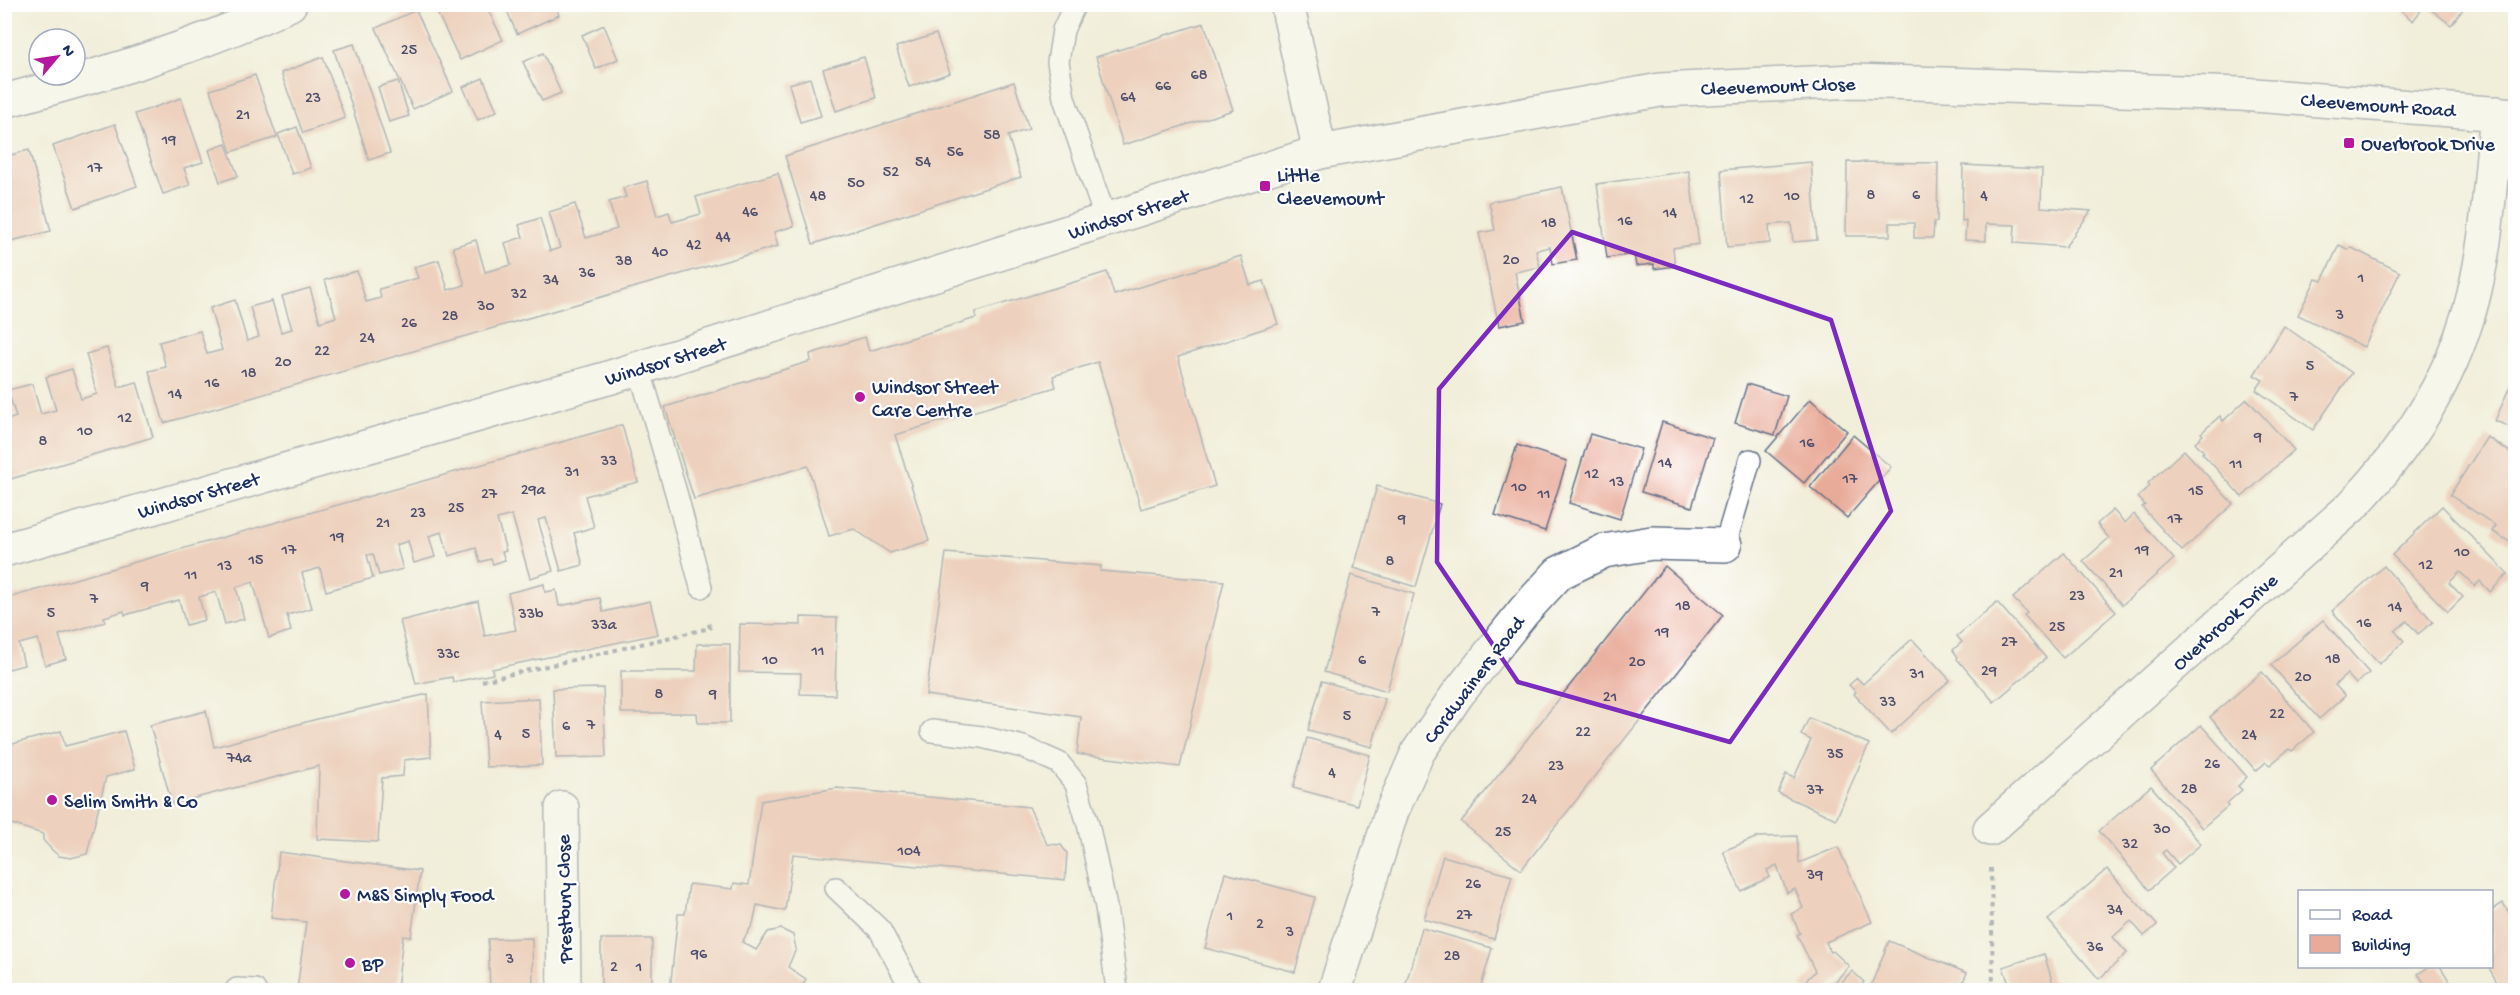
<svg xmlns="http://www.w3.org/2000/svg" width="2520" height="995" font-family="'Gochi Hand',sans-serif">
<rect width="100%" height="100%" fill="#fff"/>
<filter id="ink" filterUnits="userSpaceOnUse"><feTurbulence type="fractalNoise" baseFrequency=".0167" numOctaves="2"/><feDisplacementMap in="SourceGraphic" scale="12" xChannelSelector="R" yChannelSelector="G"/><feConvolveMatrix kernelMatrix="1 2 1 2 8 2 1 2 1" color-interpolation-filters="sRGB"/></filter>
<filter id="wash" filterUnits="userSpaceOnUse"><feTurbulence type="fractalNoise" baseFrequency=".008" numOctaves="4" result="noise"/><feDisplacementMap in="SourceGraphic" scale="24" xChannelSelector="R" yChannelSelector="G"/><feGaussianBlur stdDeviation="1.35" result="paint"/><feColorMatrix in="noise" values="0 0 0 0 0 0 0 0 0 0 0 0 0 0 0 0 0 1.4 0 .05"/><feComposite in="paint" operator="in"/></filter>
<g filter="url(#wash)">
<rect width="100%" height="100%" fill="#f1eeda"/>
<g id="blocks">
<g fill="#e9ab99">
<polygon points="433,4 485,4 503,40 460,60"/>
<polygon points="504,4 555,4 559,15 517,34"/>
<polygon points="1466,4 1502,4 1502,6 1467,12"/>
<polygon points="2394,4 2467,4 2451,25 2425,5 2413,21"/>
<polygon points="416,10 453,91 413,109 376,28"/>
<polygon points="1204,23 1233,110 1123,145 1096,57"/>
<polygon points="604,25 618,59 596,69 582,35"/>
<polygon points="936,34 950,73 909,87 896,47"/>
<polygon points="354,44 390,153 369,160 334,50"/>
<polygon points="543,53 561,93 542,101 523,62"/>
<polygon points="323,57 345,118 303,133 281,73"/>
<polygon points="864,57 876,98 836,111 823,69"/>
<polygon points="255,75 277,137 231,152 210,90"/>
<polygon points="483,78 497,111 478,120 463,87"/>
<polygon points="810,78 821,116 800,122 789,84"/>
<polygon points="398,81 409,116 389,122 378,87"/>
<polygon points="1014,82 1029,129 1008,136 1021,177 813,244 785,156"/>
<polygon points="181,98 203,162 184,168 190,185 163,194 135,114"/>
<polygon points="115,124 137,186 75,208 53,146"/>
<polygon points="297,127 311,168 292,174 278,134"/>
<polygon points="226,144 238,176 220,182 209,150"/>
<polygon points="29,150 51,231 7,242 4,232 4,157"/>
<polygon points="1811,162 1817,240 1793,242 1791,223 1769,225 1770,243 1727,247 1721,170"/>
<polygon points="1847,162 1938,163 1937,222 1934,222 1933,238 1914,238 1914,223 1890,223 1890,236 1846,236"/>
<polygon points="1963,165 2042,169 2041,207 2091,211 2065,247 2014,243 2015,225 1986,224 1986,241 1965,240 1966,220 1962,221"/>
<polygon points="1689,171 1699,244 1673,248 1675,266 1654,269 1654,264 1636,266 1634,254 1607,258 1597,184"/>
<polygon points="778,173 794,226 774,232 778,246 164,423 149,371 166,367 159,342 200,331 207,354 222,350 210,308 235,300 247,341 259,337 250,307 272,301 281,332 292,329 282,296 310,288 320,322 336,317 325,280 357,271 366,302 381,298 379,289 418,278 414,267 439,260 448,290 465,285 453,247 476,240 485,272 511,265 505,243 523,237 519,225 540,218 550,251 560,248 549,212 575,204 586,238 617,229 609,202 626,197 623,188 647,181 657,216 669,212 672,222 701,214 696,197"/>
<polygon points="1562,187 1577,260 1553,264 1550,247 1536,250 1540,267 1515,272 1525,321 1499,326 1479,233 1495,230 1489,202"/>
<polygon points="2339,245 2349,250 2350,247 2400,272 2364,347 2298,315 2316,279 2322,281"/>
<polygon points="1241,256 1250,285 1264,281 1278,324 1178,357 1215,486 1141,509 1098,362 1053,376 1056,387 895,435 929,541 890,553 854,529 829,536 808,466 694,499 665,407 811,361 810,354 865,337 869,351 976,318 976,312 1107,272 1114,295"/>
<polygon points="2284,326 2352,373 2313,430 2256,390 2263,380 2254,375"/>
<polygon points="107,348 119,387 137,382 153,437 4,481 4,421 16,417 8,390 32,384 41,414 56,410 46,377 72,369 81,399 97,394 86,354"/>
<polygon points="2516,372 2516,429 2495,421"/>
<polygon points="1747,384 1787,396 1775,435 1735,423"/>
<polygon points="1810,399 1847,431 1804,483 1766,451"/>
<polygon points="2247,399 2294,450 2242,497 2202,453 2204,452 2195,442 2203,435 2201,433 2220,416 2223,421"/>
<polygon points="1662,422 1713,438 1692,507 1641,492"/>
<polygon points="622,425 638,482 585,496 594,527 574,533 583,565 561,571 546,518 538,520 553,571 530,578 512,515 497,519 506,551 502,552 505,560 493,564 491,559 480,562 476,548 449,556 442,532 429,536 435,557 414,563 408,541 396,545 403,569 379,575 373,554 367,555 373,578 326,591 320,568 302,573 312,608 287,615 291,631 269,638 253,582 236,587 244,619 225,624 216,592 199,597 205,620 186,625 179,600 125,615 124,611 104,617 105,622 59,635 66,659 45,665 38,639 19,644 24,665 5,670 4,599"/>
<polygon points="1590,434 1641,449 1620,519 1569,503"/>
<polygon points="1853,435 1891,467 1847,518 1810,487"/>
<polygon points="2487,437 2516,456 2516,546 2492,531 2496,526 2450,495"/>
<polygon points="1517,445 1567,461 1545,531 1495,515"/>
<polygon points="2184,450 2233,504 2182,551 2142,507 2145,505 2138,497 2150,486 2148,483"/>
<polygon points="1377,486 1440,504 1416,587 1354,568"/>
<polygon points="2442,506 2508,574 2490,592 2480,581 2475,586 2460,572 2449,583 2463,597 2448,612 2392,555"/>
<polygon points="2113,510 2125,523 2134,514 2174,559 2122,605 2083,561 2109,538 2097,524"/>
<polygon points="946,553 1101,566 1100,571 1224,581 1180,767 1077,754 1081,717 926,695"/>
<polygon points="2064,553 2116,612 2063,658 2024,615 2027,613 2013,598"/>
<polygon points="1665,566 1723,615 1521,870 1461,822"/>
<polygon points="2384,566 2433,622 2418,634 2407,621 2395,631 2404,641 2379,664 2332,611"/>
<polygon points="1351,575 1414,594 1387,691 1324,672"/>
<polygon points="544,584 545,592 556,590 559,606 600,598 603,612 650,601 658,634 492,669 493,674 453,682 452,677 416,684 400,621 478,601 485,636 516,630 508,593"/>
<polygon points="1997,602 2046,658 1994,702 1957,659 1958,657 1953,650 1962,642 1957,636"/>
<polygon points="801,617 837,618 835,695 800,694 801,673 739,672 740,624 801,625"/>
<polygon points="2323,620 2369,673 2356,684 2347,674 2335,685 2345,696 2319,719 2271,665"/>
<polygon points="1912,639 1950,680 1891,734 1854,694 1856,692 1849,685 1857,678 1863,684"/>
<polygon points="697,644 730,644 730,723 698,723 697,713 621,713 621,671 696,671"/>
<polygon points="2262,672 2314,732 2292,751 2289,749 2270,765 2266,762 2256,771 2210,717"/>
<polygon points="1322,681 1385,699 1372,747 1308,730"/>
<polygon points="603,688 606,757 556,758 553,689"/>
<polygon points="428,694 431,757 404,760 403,776 382,778 378,842 317,839 319,766 172,804 150,725 206,711 214,747 321,718"/>
<polygon points="539,698 542,765 486,767 482,701"/>
<polygon points="1809,718 1869,744 1836,819 1778,793 1786,774 1794,778 1811,740 1801,735"/>
<polygon points="2201,725 2247,777 2238,786 2242,790 2226,804 2228,806 2202,828 2151,770"/>
<polygon points="61,731 65,746 124,731 135,769 106,777 87,854 71,858 59,856 51,849 43,840 43,834 5,822 5,746"/>
<polygon points="1307,738 1370,755 1357,805 1293,788"/>
<polygon points="2151,786 2201,844 2178,864 2166,850 2162,853 2174,868 2149,890 2099,831"/>
<polygon points="837,788 1029,807 1047,844 1061,845 1067,853 1065,880 793,854 785,911 757,905 753,924 742,942 756,950 768,932 781,929 793,935 796,949 788,967 806,979 800,990 670,990 678,914 685,914 689,884 733,889 734,883 749,885 761,801"/>
<polygon points="1797,836 1799,863 1838,847 1872,922 1826,942 1830,952 1833,951 1849,966 1828,990 1807,990 1801,986 1815,971 1797,935 1800,933 1791,914 1803,908 1795,889 1787,893 1777,865 1767,870 1770,877 1741,891 1723,851 1758,837"/>
<polygon points="279,852 420,871 411,937 403,936 397,990 297,990 306,922 271,918"/>
<polygon points="1443,856 1512,876 1494,939 1424,919"/>
<polygon points="2107,869 2157,925 2144,936 2131,921 2113,937 2127,953 2099,979 2048,920"/>
<polygon points="1225,873 1315,897 1295,972 1205,948"/>
<polygon points="2503,903 2516,924 2516,990 2496,990 2500,988 2488,966 2492,966 2492,936 2494,934 2492,930 2492,910"/>
<polygon points="1422,928 1492,948 1480,990 1404,990"/>
<polygon points="532,938 533,990 490,990 488,939"/>
<rect x="601" y="939" width="51" height="51"/>
<polygon points="1889,941 1967,973 1959,990 1869,990"/>
<polygon points="2044,954 2055,990 2011,990 2003,967"/>
<polygon points="2430,966 2440,966 2455,990 2429,990 2418,974"/>
<polygon points="1852,971 1864,982 1857,990 1834,990"/>
</g>
</g>
</g>
<g filter="url(#ink)">
<use href="#blocks" fill-opacity="0" stroke="#667289" stroke-width="1.5"/>
<g fill="none" stroke-linecap="round" stroke-linejoin="round">
<defs>
<g id="lane">
<polyline points="1075,4 1063,30 1058,62 1064,98 1106,220"/>
<polyline points="639,368 677,496 701,587"/>
<polyline points="1725,545 1750,460"/>
<polyline points="932,731 982,737 1023,747 1059,763 1076,784 1088,824 1106,907 1117,990"/>
<polyline points="836,888 880,930 912,990"/>
<polyline points="236,990 237,989 255,990"/>
</g>
<g id="street">
<polyline points="1287,4 1320,152"/>
<path d="M4 101C99 76 201 46 290 4"/>
<polyline points="4,550 608,378 1320,152 1660,90 1855,81 2241,94 2516,115"/>
<polyline points="562,808 564,990"/>
<path d="M1990 829 2351 507C2406 450 2448 386 2470 309 2488 246 2490 178 2497 113"/>
<polyline points="1335,990 1392,811 1418,752 1457,695 1524,611 1559,573 1604,551 1652,543 1725,545"/>
</g>
</defs>
<use href="#lane" stroke="#667289" stroke-width="24"/>
<use href="#street" stroke="#667289" stroke-width="36"/>
<g stroke="#667289" stroke-width="4" stroke-dasharray="4.5 4.5" stroke-linecap="butt">
<polyline points="482,681 710,628 708,620"/>
<polyline points="1991,868 1993,990"/>
</g>
<use href="#lane" stroke="#fff" stroke-width="21"/>
<use href="#street" stroke="#fff" stroke-width="33"/>
</g>
</g>
<path d="M0 0H2520V995H0ZM1572 232 1831 320 1891 511 1730 742 1518 682 1437 562 1439 389Z" fill="#f1eeda" fill-opacity=".55" fill-rule="evenodd"/>
<path fill="none" stroke="#7b2cbf" stroke-width="4.5" stroke-linejoin="round" d="M1572 232 1831 320 1891 511 1730 742 1518 682 1437 562 1439 389Z"/>
<g fill="#b5179e" stroke="#fff" stroke-width="2">
<rect x="2343" y="137" width="12" height="12" rx="3"/>
<rect x="1259" y="180" width="12" height="12" rx="3"/>
<circle cx="860" cy="397" r="6"/>
<circle cx="52" cy="800" r="6"/>
<circle cx="345" cy="894" r="6"/>
<circle cx="350" cy="963" r="6"/>
</g>
<g text-anchor="middle" stroke-width="4.5" stroke-linejoin="round" paint-order="stroke">
<g font-size="16" fill="#4e4e6d">
<text x="409" y="54">25</text>
<text x="1199" y="79">68</text>
<text x="1163" y="90">66</text>
<text x="1128" y="101">64</text>
<text x="313" y="102">23</text>
<text x="243" y="119">21</text>
<text x="992" y="139">58</text>
<text x="169" y="144">19</text>
<text x="955" y="156">56</text>
<text x="923" y="166">54</text>
<text x="95" y="172">17</text>
<text x="891" y="176">52</text>
<text x="856" y="187">50</text>
<text x="1871" y="199">8</text>
<text x="1916" y="199">6</text>
<text x="818" y="200">48</text>
<text x="1792" y="200">10</text>
<text x="1984" y="200">4</text>
<text x="1747" y="203">12</text>
<text x="750" y="216">46</text>
<text x="1670" y="217">14</text>
<text x="1625" y="225">16</text>
<text x="1549" y="227">18</text>
<text x="723" y="241">44</text>
<text x="694" y="249">42</text>
<text x="660" y="256">40</text>
<text x="1511" y="264">20</text>
<text x="624" y="265">38</text>
<text x="587" y="277">36</text>
<text x="2361" y="282">1</text>
<text x="551" y="284">34</text>
<text x="519" y="298">32</text>
<text x="486" y="310">30</text>
<text x="2340" y="319">3</text>
<text x="450" y="320">28</text>
<text x="409" y="327">26</text>
<text x="367" y="342">24</text>
<text x="322" y="355">22</text>
<text x="283" y="366">20</text>
<text x="2310" y="370">5</text>
<text x="249" y="377">18</text>
<text x="212" y="387">16</text>
<text x="175" y="398">14</text>
<text x="2294" y="401">7</text>
<text x="125" y="422">12</text>
<text x="85" y="435">10</text>
<text x="2258" y="441">9</text>
<text x="43" y="445">8</text>
<text x="1807" y="447">16</text>
<text x="609" y="465">33</text>
<text x="1665" y="467">14</text>
<text x="2236" y="468">11</text>
<text x="572" y="476">31</text>
<text x="1592" y="478">12</text>
<text x="1850" y="483">17</text>
<text x="1617" y="486">13</text>
<text x="1519" y="491">10</text>
<text x="533" y="494">29a</text>
<text x="2196" y="495">15</text>
<text x="489" y="498">27</text>
<text x="1544" y="498">11</text>
<text x="456" y="512">25</text>
<text x="418" y="517">23</text>
<text x="1402" y="523">9</text>
<text x="2175" y="523">17</text>
<text x="383" y="527">21</text>
<text x="337" y="541">19</text>
<text x="289" y="554">17</text>
<text x="2142" y="554">19</text>
<text x="2462" y="556">10</text>
<text x="256" y="564">15</text>
<text x="1390" y="565">8</text>
<text x="2426" y="569">12</text>
<text x="225" y="570">13</text>
<text x="2116" y="577">21</text>
<text x="191" y="579">11</text>
<text x="145" y="590">9</text>
<text x="2077" y="600">23</text>
<text x="94" y="603">7</text>
<text x="1683" y="610">18</text>
<text x="2395" y="611">14</text>
<text x="1376" y="616">7</text>
<text x="51" y="617">5</text>
<text x="531" y="618">33b</text>
<text x="2364" y="627">16</text>
<text x="604" y="629">33a</text>
<text x="2057" y="631">25</text>
<text x="1662" y="636">19</text>
<text x="2009" y="646">27</text>
<text x="818" y="655">11</text>
<text x="448" y="658">33c</text>
<text x="2333" y="663">18</text>
<text x="770" y="664">10</text>
<text x="1362" y="664">6</text>
<text x="1637" y="666">20</text>
<text x="1989" y="675">29</text>
<text x="1917" y="678">31</text>
<text x="2303" y="681">20</text>
<text x="659" y="698">8</text>
<text x="713" y="698">9</text>
<text x="1610" y="701">21</text>
<text x="1888" y="706">33</text>
<text x="2277" y="718">22</text>
<text x="1347" y="720">5</text>
<text x="591" y="729">7</text>
<text x="566" y="730">6</text>
<text x="1583" y="736">22</text>
<text x="526" y="738">5</text>
<text x="498" y="739">4</text>
<text x="2249" y="739">24</text>
<text x="1835" y="758">35</text>
<text x="239" y="762">74a</text>
<text x="2212" y="768">26</text>
<text x="1556" y="770">23</text>
<text x="1332" y="777">4</text>
<text x="2189" y="793">28</text>
<text x="1815" y="794">37</text>
<text x="1529" y="803">24</text>
<text x="2162" y="833">30</text>
<text x="1503" y="836">25</text>
<text x="2130" y="848">32</text>
<text x="909" y="855">104</text>
<text x="1815" y="879">39</text>
<text x="1473" y="888">26</text>
<text x="2115" y="914">34</text>
<text x="1464" y="919">27</text>
<text x="1230" y="920">1</text>
<text x="1260" y="928">2</text>
<text x="1290" y="936">3</text>
<text x="2095" y="951">36</text>
<text x="699" y="958">96</text>
<text x="1452" y="960">28</text>
<text x="510" y="963">3</text>
<text x="614" y="971">2</text>
<text x="639" y="971">1</text>
</g>
<g font-size="20" fill="#1b2f5e" stroke="#fff">
<text transform="translate(1778 85) rotate(-2)" y="7">Cleevemount Close</text>
<text transform="translate(2378 104) rotate(4)" y="7">Cleevemount Road</text>
<text transform="translate(1128 213) rotate(-18)" y="7">Windsor Street</text>
<text transform="translate(665 360) rotate(-17)" y="7">Windsor Street</text>
<text transform="translate(198 494) rotate(-16)" y="7">Windsor Street</text>
<text transform="translate(2224 621) rotate(-42)" y="7">Overbrook Drive</text>
<text transform="translate(1473 679) rotate(-53)" y="7">Cordwainers Road</text>
<text transform="translate(563 899) rotate(-91)" y="7">Prestbury Close</text>
</g>
<g font-size="20" fill="#1b2f5e" stroke="#fff" text-anchor="start">
<text x="2361" y="150">Overbrook Drive</text>
<text x="1277" y="181">Little<tspan x="1277" dy="23">Cleevemount</tspan></text>
<text x="872" y="393">Windsor Street<tspan x="872" dy="23">Care Centre</tspan></text>
<text x="64" y="807">Selim Smith &amp; Co</text>
<text x="357" y="901">M&amp;S Simply Food</text>
<text x="362" y="970">BP</text>
</g>
</g>
<rect width="2520" height="995" fill="none" stroke="#fff" stroke-width="24"/>
<rect x="2298" y="890" width="195" height="78" fill="#ffffff" stroke="#a4acbf" stroke-width="1.5"/>
<rect x="2310" y="910" width="30" height="9" fill="#ffffff" stroke="#a4acbf" stroke-width="1.5"/>
<text x="2352" y="920" font-size="18" fill="#1b2f5e">Road</text>
<rect x="2310" y="935" width="30" height="18" fill="#e9ab99" stroke="#a4acbf" stroke-width="1.5"/>
<text x="2352" y="950" font-size="18" fill="#1b2f5e">Building</text>
<g transform="translate(57 57) rotate(61)"><circle r="28" fill="#ffffff" stroke="#a4acbf" stroke-width="1.5"/>
<path d="M0-4.5L10 22L0 15L-10 22Z" fill="#b5179e"/>
<text y="-9" font-size="16" font-weight="bold" text-anchor="middle" fill="#1b2f5e">N</text>
</g>
</svg>
